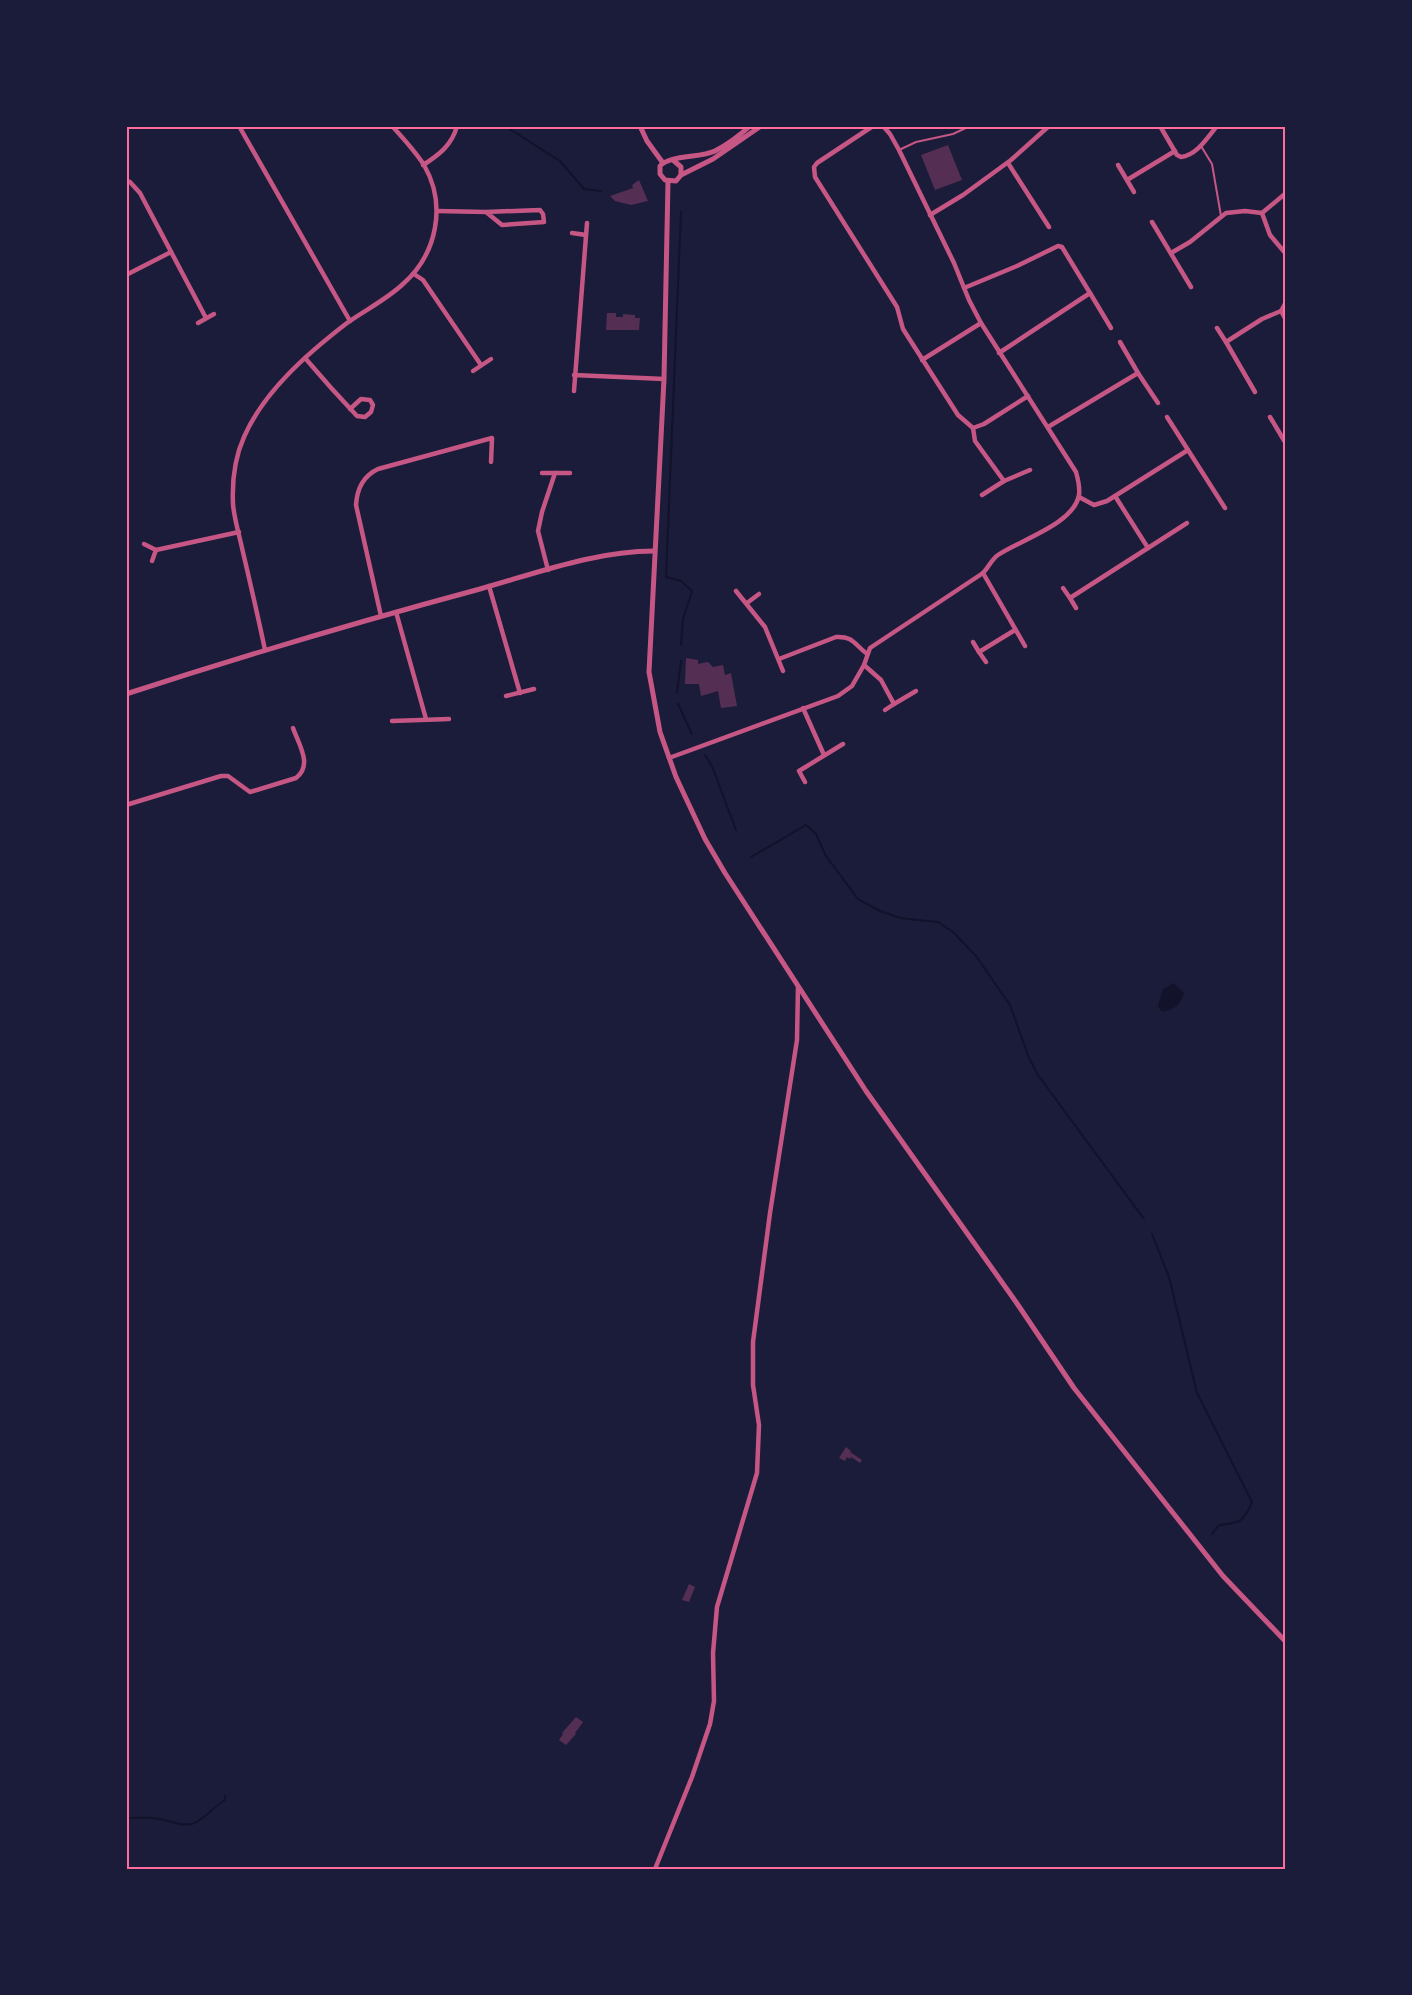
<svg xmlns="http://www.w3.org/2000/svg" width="1412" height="1995" font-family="Merriweather,serif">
<rect width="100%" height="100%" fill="#1b1b3a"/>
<path fill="#12122b" d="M1174 983 1184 993C1180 1006 1174 1009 1162 1012L1158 1006 1163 989Z"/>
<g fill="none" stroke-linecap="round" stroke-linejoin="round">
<g stroke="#12122b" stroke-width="2">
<polyline points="505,126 560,161 584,189 601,191"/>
<polyline points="681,645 683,619 692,591 681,581 666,577 681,212"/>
<polyline points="677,693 681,661"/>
<polyline points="678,704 692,734"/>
<polyline points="705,755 712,766 736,830"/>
<polyline points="751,857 806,825 816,834 826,856 858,899 880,911 900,918 938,922 953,932 976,956 1010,1005 1029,1058 1038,1075 1144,1219"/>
<path d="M1152 1234 1169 1277 1197 1393 1252 1502C1244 1521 1241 1523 1219 1525L1212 1534"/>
<path d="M126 1818C137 1818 149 1817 160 1819 171 1821 187 1829 198 1821 208 1815 215 1806 225 1800V1796"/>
</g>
</g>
<g fill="#542f53">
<polygon points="948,145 962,180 935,190 921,155"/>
<polygon points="639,180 648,201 631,205 615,201 610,196 633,188 632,185"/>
<polygon points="607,313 616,313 616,317 623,317 623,314 635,315 635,318 640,318 639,330 606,330"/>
<polygon points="686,658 698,660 698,664 708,662 713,667 723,665 725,675 731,673 737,706 721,708 718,691 701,696 699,684 685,684"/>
<polygon points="846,1447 851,1451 850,1452 862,1460 860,1463 851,1457 850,1459 847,1457 845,1461 839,1458"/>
<polygon points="689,1584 695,1587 689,1602 682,1600"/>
<polygon points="576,1717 583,1722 575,1733 576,1734 566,1745 559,1740 563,1734 562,1733"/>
</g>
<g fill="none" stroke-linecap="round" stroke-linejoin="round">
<g stroke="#c65784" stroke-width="2">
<polyline points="1201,146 1212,164 1221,216"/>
<polyline points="899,150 916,142 953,134 970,126"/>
</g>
<g stroke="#c65784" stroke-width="4.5">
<polyline points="239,126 350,321"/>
<polyline points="873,126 817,163 814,167 815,177 897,307 903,329 958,415 973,428 984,424 1028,396"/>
<path d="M1160 126 1177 155 1181 157C1197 155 1207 138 1217 126"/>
<polyline points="1008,163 1049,227"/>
<path d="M423 165C439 155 452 145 457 126"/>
<polyline points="1118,165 1134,192"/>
<polyline points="1127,180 1175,151"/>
<polyline points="126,181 130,182 140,193 206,318"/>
<polyline points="1286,193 1262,213 1270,235 1286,254"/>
<polyline points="437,211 486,212 502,225 544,222 543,214 540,210 486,212"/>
<polyline points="930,215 963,195 1011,160 1049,126"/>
<polyline points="1152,222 1191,287"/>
<polyline points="572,233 586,235"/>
<polyline points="1171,253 1190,242 1226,213 1245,211 1262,213"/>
<polyline points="414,274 423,280 481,365"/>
<polyline points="126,275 171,252"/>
<polyline points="964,288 1017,266 1058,246 1062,247 1090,293 999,353"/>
<polyline points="1090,293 1111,328"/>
<polyline points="1286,302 1281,311 1286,320"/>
<polyline points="198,323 214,314"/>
<polyline points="1217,328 1226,342 1262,319 1281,311"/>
<polyline points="1226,342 1255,392"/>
<path d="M305 358C322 378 339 397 357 416L365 417 371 412 373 405 370 400 361 399 350 409"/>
<polyline points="922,360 981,323"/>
<polyline points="473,371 491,359"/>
<polyline points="1138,373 1158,403"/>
<polyline points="574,375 664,379"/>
<polyline points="574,391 587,223"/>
<polyline points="1167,417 1188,450"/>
<polyline points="1270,417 1282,437"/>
<polyline points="1048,427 1138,373 1120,342"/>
<polyline points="973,428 975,441 1004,481"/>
<polyline points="1286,435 1282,437 1286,444"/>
<polyline points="542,473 570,473"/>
<polyline points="982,495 1004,481 1030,470"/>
<polyline points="1079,497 1094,505 1107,501 1188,450 1225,508"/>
<polyline points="144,544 156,550 152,561"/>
<polyline points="1148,548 1187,523"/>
<polyline points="156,550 239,532"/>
<polyline points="548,570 538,531 542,512 555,473"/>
<polyline points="983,573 1025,646"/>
<polyline points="489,586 520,693"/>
<polyline points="1063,588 1070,598"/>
<polyline points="736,591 765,627 783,671"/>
<polyline points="747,603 759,594"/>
<polyline points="1076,608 1070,598 1148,548 1115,496"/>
<polyline points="396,612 426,719"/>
<path d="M381 616 356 505C357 489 363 476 378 469L492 438 491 462"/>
<polyline points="973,642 979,652"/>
<path d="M265 650C258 616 250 582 242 548 239 534 234 518 233 504 232 482 235 457 244 437 264 391 308 353 347 323 365 310 386 300 403 284 437 254 447 205 424 165 415 151 403 138 392 126"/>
<path d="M779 659 836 637C853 636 854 644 866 653"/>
<polyline points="986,662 979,652 1015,630"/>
<polyline points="864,665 881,680 894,704 916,691"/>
<polyline points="506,696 534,689"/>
<polyline points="803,708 824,755"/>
<polyline points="885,710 894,704"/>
<polyline points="392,721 449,719"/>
<path d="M669 758 838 696 852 686 864 665 870 648 983 573C989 567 991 560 998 555 1020 540 1074 524 1079 495 1080 487 1078 479 1076 472L981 323 969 300 954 263 899 150 890 134 883 126"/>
<polyline points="805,782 799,771 843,744"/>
<path d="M126 805 221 776H228L250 792 296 778C313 765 299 745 293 728"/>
<polyline points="655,1869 692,1777 710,1724 714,1701 713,1653 717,1607 757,1473 759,1425 753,1385 753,1342 770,1213 797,1040 798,986"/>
</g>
<g stroke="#c65784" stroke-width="5">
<polyline points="640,126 647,141 663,163"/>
<path d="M750 126C739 136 728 144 715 151 700 158 669 155 660 166V174L665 180 676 181 681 175 713 159 761 126"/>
<polyline points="673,160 681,167 681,175"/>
<polyline points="668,182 664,379 649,672 660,732 676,777 705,839 725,873 866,1091 1016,1302 1074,1388 1223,1576 1286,1642"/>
<path d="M126 694C243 656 361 621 480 589 537 573 595 551 654 551"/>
</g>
</g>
<rect width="1412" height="1995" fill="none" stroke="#1b1b3a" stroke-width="255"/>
<rect x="128" y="128" width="1156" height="1740" fill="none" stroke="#ff6b9d" stroke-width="2"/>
</svg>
